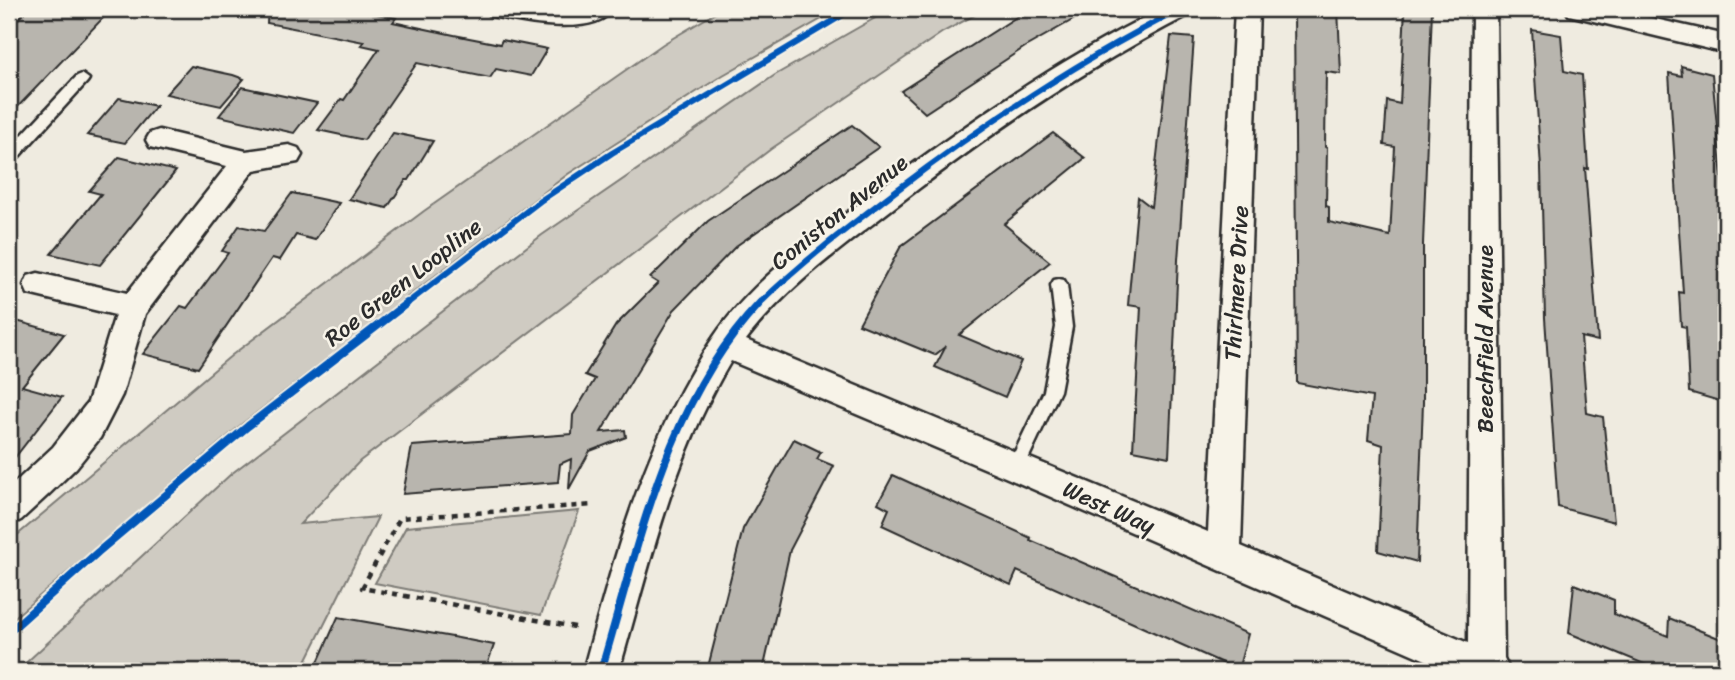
<svg xmlns="http://www.w3.org/2000/svg" width="1735" height="680" font-family="Sriracha,sans-serif">
<rect width="100%" height="100%" fill="#efebe0"/>
<filter id="ink" filterUnits="userSpaceOnUse"><feTurbulence type="fractalNoise" baseFrequency=".0143" numOctaves="2"/><feDisplacementMap in="SourceGraphic" scale="14" xChannelSelector="R" yChannelSelector="G"/><feConvolveMatrix kernelMatrix="1 2 1 2 8 2 1 2 1" color-interpolation-filters="sRGB"/></filter>
<g filter="url(#ink)">
<g fill="#cfcbc2" stroke="#7d7b76" stroke-width="2">
<polygon points="722,9 839,9 723,75 568,174 243,423 9,622 9,542 232,355 424,211 663,44"/>
<polygon points="891,9 986,9 943,32 771,149 360,461 300,524 378,517 301,671 172,671 164,667 160,671 17,671 231,474 542,235 775,75"/>
<polygon points="579,511 541,615 375,583 406,527"/>
</g>
<g fill="#b8b5ae" stroke="#2b2b2b" stroke-width="2">
<polygon points="28,9 69,9 105,16 9,116 9,28"/>
<polygon points="268,9 352,9 396,18 393,22 454,35 500,44 502,40 547,49 531,76 496,69 490,78 417,63 364,140 318,130 341,99 344,100 379,49 361,45 364,42 267,23"/>
<polygon points="1029,9 1092,9 1025,47 925,113 901,91"/>
<polygon points="1294,9 1338,9 1341,74 1326,72 1325,147 1327,148 1326,206 1329,207 1329,222 1390,236 1395,147 1384,145 1387,101 1400,104 1405,9 1432,9 1423,244 1423,403 1417,562 1378,551 1383,445 1368,440 1372,397 1297,383"/>
<polygon points="1532,30 1561,35 1564,71 1582,75 1588,169 1585,168 1598,341 1581,337 1587,413 1603,417 1614,522 1558,507 1545,318 1541,168"/>
<polygon points="1171,36 1194,38 1178,260 1169,457 1133,450 1141,307 1128,305 1138,197 1151,207"/>
<polygon points="191,66 233,75 244,79 221,106 166,94"/>
<polygon points="1681,66 1712,74 1726,219 1726,403 1689,392 1686,327 1681,326 1679,292 1683,293 1669,73 1682,76"/>
<polygon points="242,87 317,103 294,133 219,116"/>
<polygon points="119,98 156,106 125,143 87,135"/>
<polygon points="852,125 879,147 736,246 674,310 601,432 625,430 626,437 590,451 569,489 571,459 560,464 558,482 403,494 412,446 572,434 573,415 595,379 585,375 616,325 658,283 650,278 708,221"/>
<polygon points="393,133 433,141 409,180 406,180 387,208 349,199"/>
<polygon points="1053,133 1085,158 1004,224 1050,262 959,335 1021,361 1005,397 935,367 946,346 935,355 859,324 901,246"/>
<polygon points="119,157 176,171 100,265 51,254 101,194 89,191"/>
<polygon points="292,193 339,203 315,240 296,235 280,260 272,258 198,368 143,354 181,306 187,308 228,253 222,251 239,226 264,231"/>
<polygon points="9,319 64,334 22,386 62,397 9,465"/>
<polygon points="794,439 821,452 817,459 834,466 790,550 763,671 707,671 743,529"/>
<polygon points="893,475 1031,538 1030,540 1248,634 1238,670 1017,571 1011,585 882,525 889,509 878,503"/>
<polygon points="1574,584 1614,600 1614,614 1668,636 1669,618 1726,641 1726,671 1661,671 1569,633"/>
<polygon points="338,617 458,638 494,645 485,671 314,671"/>
</g>
<g fill="none" stroke-linecap="round" stroke-linejoin="round">
<defs>
<g id="lane">
<polygon points="82,74 89,79 87,82 14,162 9,163 9,149 77,76"/>
<polygon points="1059,279 1064,280 1067,285 1072,327 1060,391 1022,472 1016,474 1010,472 1008,466 1044,391 1056,327 1051,285 1054,280"/>
</g>
<g id="street">
<path d="M485 9H613C596 37 524 23 497 17L489 15Z"/>
<path d="M1161 9H1193L1189 15C1080 71 980 140 883 216 835 253 783 291 746 340L1208 532 1235 9H1259L1241 546 1468 643 1472 9H1496L1504 658 1510 671H1451L1005 477 731 361C673 457 650 565 619 671H583C614 558 646 436 713 338 751 281 810 240 864 200 959 129 1055 61 1161 9Z"/>
<polygon points="1565,9 1611,9 1726,35 1726,53 1577,17 1569,15"/>
<polygon points="159,130 246,151 289,145 298,148 302,155 298,162 254,170 145,314 122,395 100,438 76,468 48,495 21,520 9,525 9,488 53,447 88,402 115,315 28,294 24,285 28,276 38,273 127,293 227,166 150,147 146,140 150,133"/>
</g>
</defs>
<use href="#lane" stroke="#2b2b2b" stroke-width="5"/>
<use href="#street" stroke="#2b2b2b" stroke-width="5"/>
<polyline stroke="#2b2b2b" stroke-width="4.5" stroke-dasharray="6 6" stroke-linecap="butt" points="575,627 362,588 400,518 593,505"/>
<use href="#lane" fill="#f7f3e8" fill-rule="evenodd"/>
<use href="#street" fill="#f7f3e8" fill-rule="evenodd"/>
<defs>
<g id="cycleway-far1">
<polyline points="405,305 540,201 612,153 853,9"/>
<path d="M758 305C800 264 847 228 893 193 985 123 1079 60 1181 9"/>
</g>
<g id="cycleway">
<polyline points="9,632 98,552 248,426 407,303"/>
<path d="M601 671C639 545 666 402 760 303"/>
</g>
</defs>
<use href="#cycleway-far1" stroke="#f7f3e8" stroke-width="10"/>
<use href="#cycleway" stroke="#f7f3e8" stroke-width="12"/>
<use href="#cycleway-far1" stroke="#0057b8" stroke-width="6"/>
<use href="#cycleway" stroke="#0057b8" stroke-width="8"/>
</g>
</g>
<g text-anchor="middle" stroke-width="5" stroke-linejoin="round" paint-order="stroke">
<g font-size="23" fill="#2b2b2b" stroke="#f7f3e8">
<text transform="translate(839 212) rotate(-39)" y="8">Coniston Avenue</text>
<text transform="translate(403 282) rotate(-38)" y="8">Roe Green Loopline</text>
<text transform="translate(1236 283) rotate(-87)" y="8">Thirlmere Drive</text>
<text transform="translate(1485 339) rotate(-90)" y="8">Beechfield Avenue</text>
<text transform="translate(1109 507) rotate(24)" y="8">West Way</text>
</g>
</g>
<rect width="1735" height="680" fill="none" stroke="#f7f3e8" stroke-width="35"/>
<rect x="18" y="18" width="1700" height="645" fill="none" stroke="#2b2b2b" stroke-width="2.5" filter="url(#ink)"/>
</svg>
